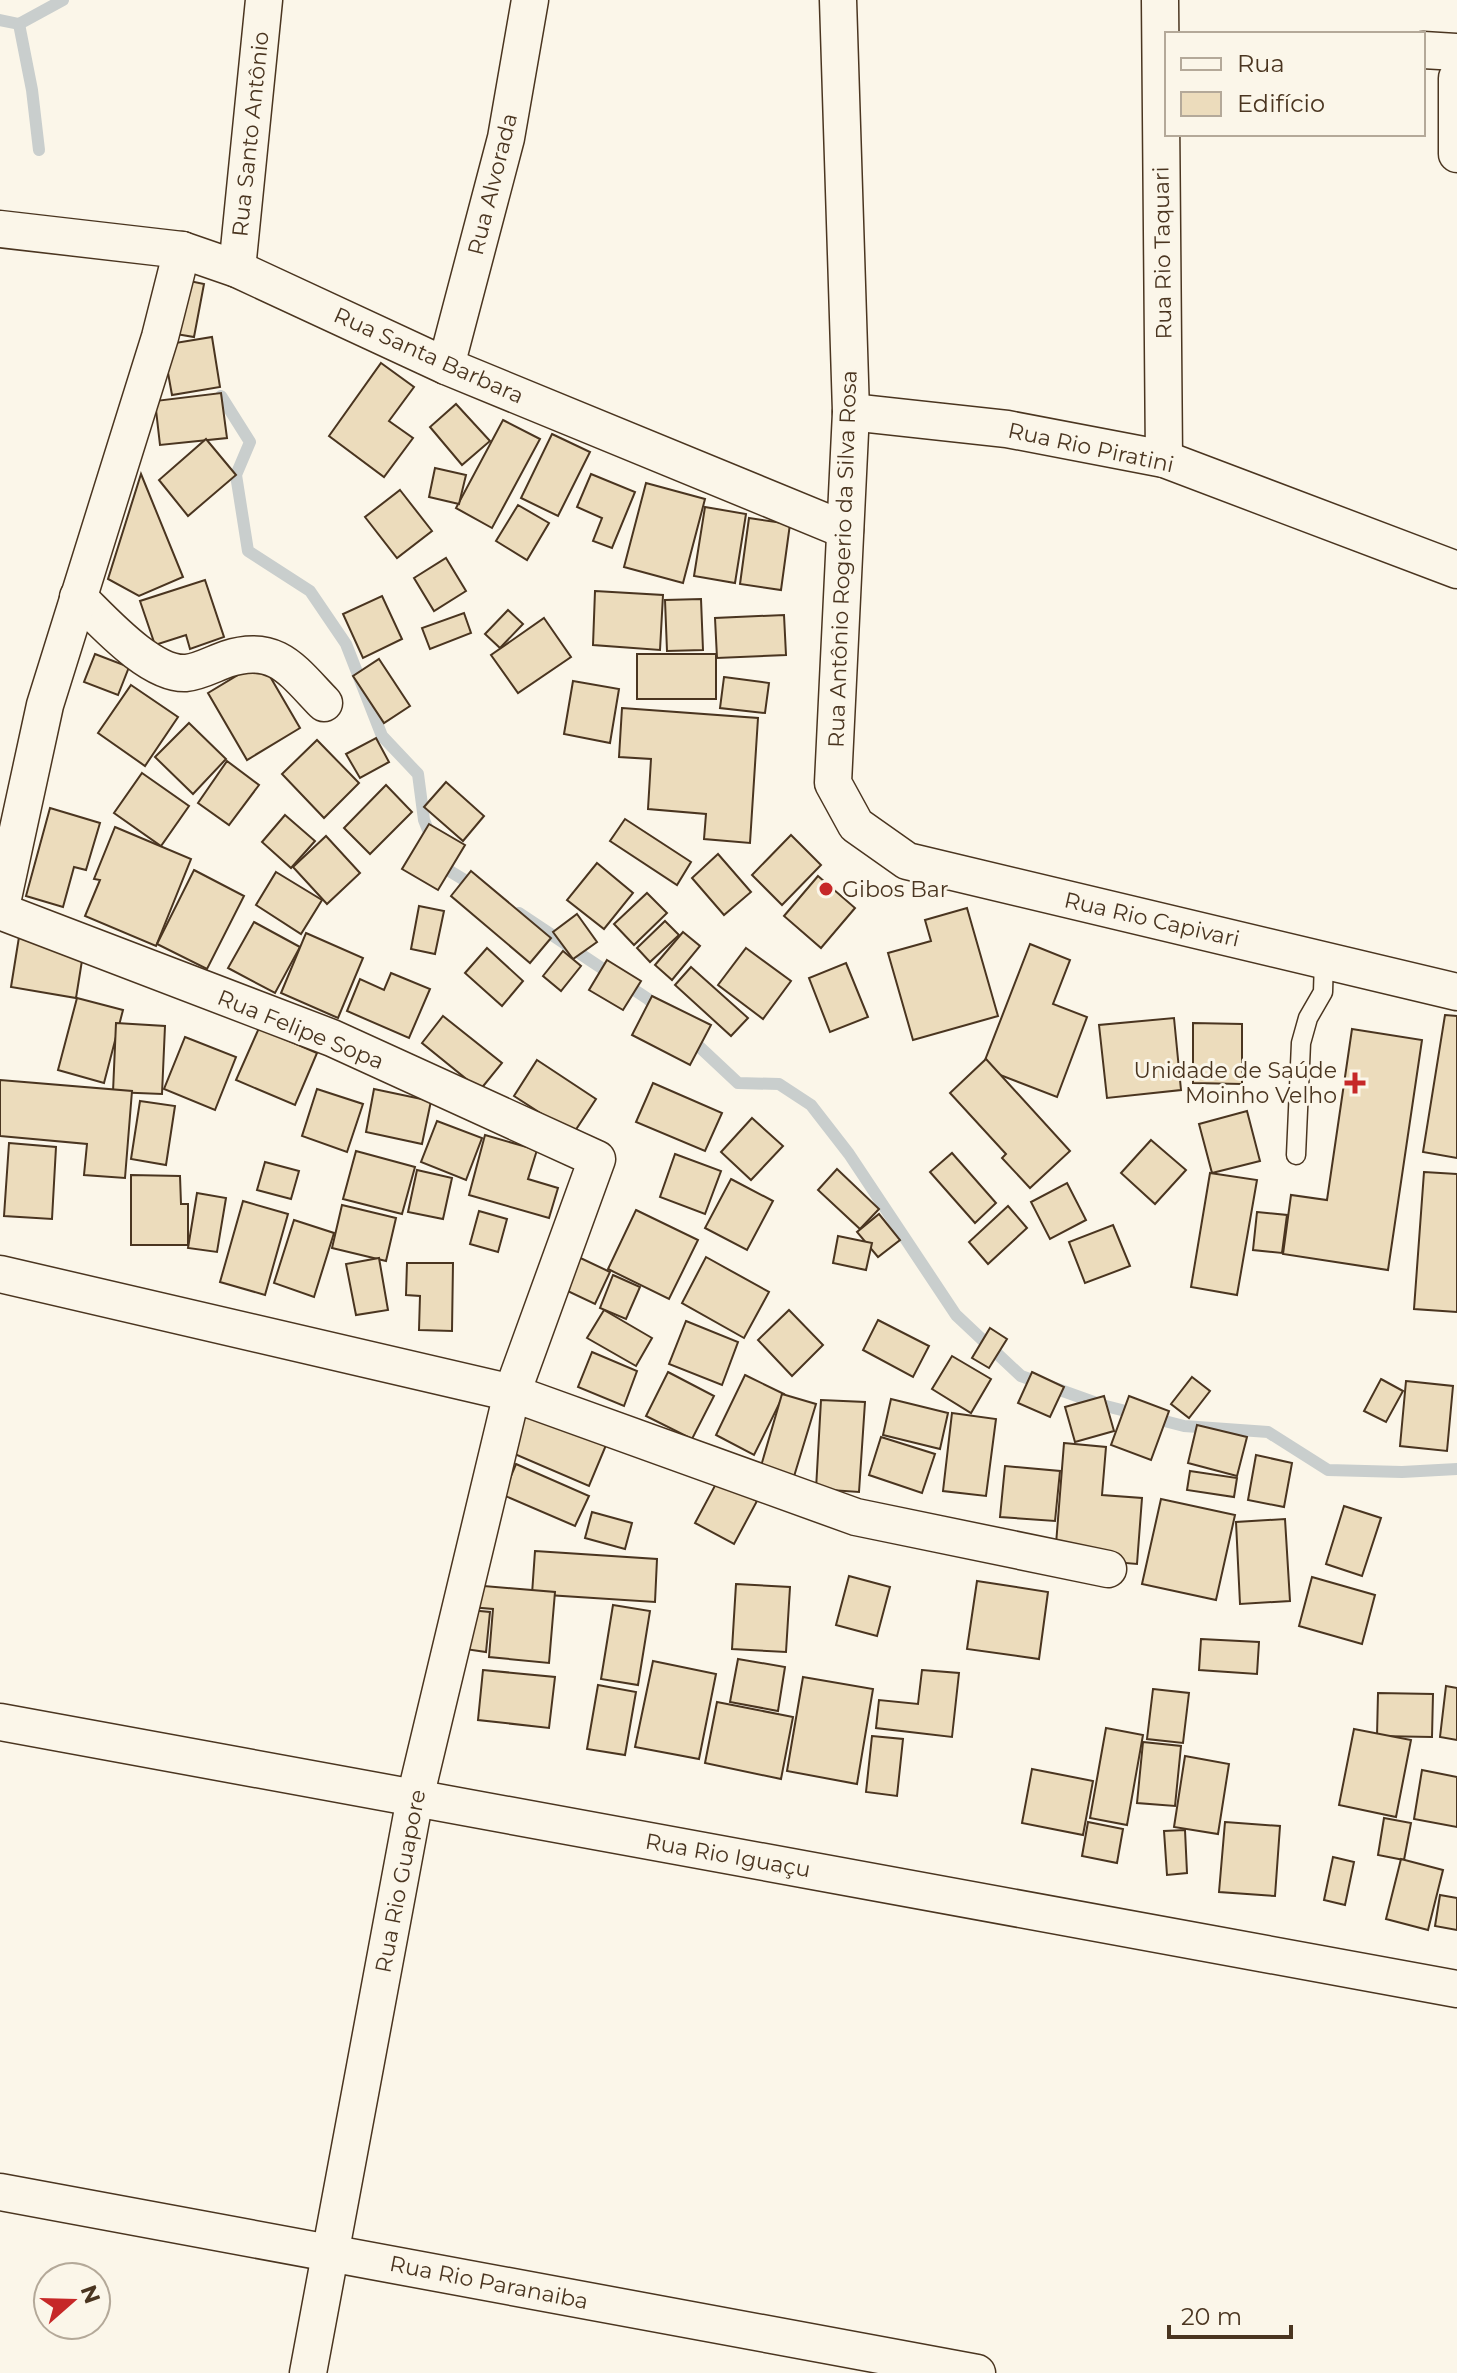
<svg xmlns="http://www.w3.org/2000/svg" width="1457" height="2373" font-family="Montserrat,sans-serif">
<rect width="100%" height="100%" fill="#fbf6e9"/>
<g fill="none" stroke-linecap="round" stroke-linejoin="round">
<g stroke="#c9cecd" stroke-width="12">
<polyline points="0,20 19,24 63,0"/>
<polyline points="19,24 32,90 39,150"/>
<polyline points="221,396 250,442 236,475 248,551 310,591 346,644 382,736 418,774 424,820 432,840"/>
<polyline points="440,861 443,867 476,887"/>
<polyline points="519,913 648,999 662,1012"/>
<polyline points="690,1038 738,1083 779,1084 811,1105 849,1154 956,1315 1021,1376 1102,1405 1184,1426 1268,1432 1328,1470 1402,1472 1457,1469"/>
</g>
</g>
<g fill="#ecdcbc" stroke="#4a3520" stroke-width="2">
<polygon points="180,279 204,284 194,337 170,333"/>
<polygon points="212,337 220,387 172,395 163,345"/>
<polygon points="381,363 414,387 389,421 413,438 384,477 329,436"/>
<polygon points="221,393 227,438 160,445 155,401"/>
<polygon points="456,404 490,441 462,465 430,427"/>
<polygon points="503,420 540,439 492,528 456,508"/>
<polygon points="552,434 590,452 558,516 521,498"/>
<polygon points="206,439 236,475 188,516 159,480"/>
<polygon points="435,468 466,475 459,504 429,497"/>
<polygon points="141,474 183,577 139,596 108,579"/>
<polygon points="591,474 635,492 612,548 593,541 602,518 577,507"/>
<polygon points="646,483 705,499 683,583 624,567"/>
<polygon points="400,490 432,531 397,558 365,517"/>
<polygon points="518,505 549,523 527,560 496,541"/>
<polygon points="705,507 746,514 735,583 694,576"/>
<polygon points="749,518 790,524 781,590 740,584"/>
<polygon points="446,558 466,591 434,611 414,578"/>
<polygon points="205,580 224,637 190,649 186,635 155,645 140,601"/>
<polygon points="595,591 663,595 660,650 593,645"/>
<polygon points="382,596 402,639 363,658 343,614"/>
<polygon points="701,599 703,650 667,651 665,600"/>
<polygon points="508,610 523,624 500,648 485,634"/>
<polygon points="464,613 471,633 430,649 422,628"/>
<polygon points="784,615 786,655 717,658 715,618"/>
<polygon points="544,618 571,657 518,693 491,655"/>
<polygon points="95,654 129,667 118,695 84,682"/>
<rect x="637" y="654" width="79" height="45"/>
<polygon points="379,659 410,706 384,723 353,676"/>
<polygon points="261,661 300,728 247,760 208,693"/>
<polygon points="724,677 769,683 765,713 720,708"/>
<polygon points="573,681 619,689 610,743 564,734"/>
<polygon points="131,685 178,717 145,766 98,733"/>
<polygon points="622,708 758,718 750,843 704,839 706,814 648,809 651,759 619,757"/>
<polygon points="189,723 226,759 193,794 155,757"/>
<polygon points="376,738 389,762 360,778 346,754"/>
<polygon points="317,740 359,783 324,818 282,774"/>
<polygon points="227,761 259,785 229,825 198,803"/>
<polygon points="142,773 189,806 161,846 114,813"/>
<polygon points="446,782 484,816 463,841 424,807"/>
<polygon points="386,785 412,812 370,854 344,828"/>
<polygon points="50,808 100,823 86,870 74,867 63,907 26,896"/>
<polygon points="285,815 315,841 291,868 262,842"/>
<polygon points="625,819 691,862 677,885 610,841"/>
<polygon points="429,824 465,845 438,890 402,869"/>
<polygon points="115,827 191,859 156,946 85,916 100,880 94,879"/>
<polygon points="791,835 821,865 782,905 752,875"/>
<polygon points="326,836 360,873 327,904 293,867"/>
<polygon points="718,854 751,892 724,915 692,878"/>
<polygon points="597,863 633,893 604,929 567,900"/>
<polygon points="194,870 244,896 207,969 157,944"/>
<polygon points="471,871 551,938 530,963 451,896"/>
<polygon points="276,872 322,900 301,934 256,905"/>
<polygon points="818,876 855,908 821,948 784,916"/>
<polygon points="647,893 667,913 634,945 614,924"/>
<polygon points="419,906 444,911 435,954 411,949"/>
<polygon points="967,908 998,1016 913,1040 888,953 931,941 925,920"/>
<polygon points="577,914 597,942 573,959 553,932"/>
<polygon points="665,921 679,935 650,962 637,948"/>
<polygon points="254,922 300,947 275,993 228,968"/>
<polygon points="683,932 700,946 672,980 655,965"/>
<polygon points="306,933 363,958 338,1018 281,993"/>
<polygon points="19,937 84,948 76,998 11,987"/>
<polygon points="1030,944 1070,960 1053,1004 1087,1017 1057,1097 982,1068"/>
<polygon points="487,948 523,981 502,1006 465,973"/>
<polygon points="746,948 791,981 763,1019 718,985"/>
<polygon points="563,951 581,966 561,991 543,976"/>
<polygon points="607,960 641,981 623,1010 589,990"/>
<polygon points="846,963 868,1017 830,1032 809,978"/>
<polygon points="691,967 748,1018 731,1036 675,985"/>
<polygon points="391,973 430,989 409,1038 347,1011 360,979 384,990"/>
<polygon points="652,996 711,1025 690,1065 632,1035"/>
<polygon points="77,998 123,1010 104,1083 58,1070"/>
<polygon points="1445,1015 1457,1016 1457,1158 1423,1152"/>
<polygon points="443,1016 502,1063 480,1090 422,1043"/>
<polygon points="1174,1018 1181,1090 1107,1098 1099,1025"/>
<polygon points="116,1023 165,1026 162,1094 113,1092"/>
<polygon points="1193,1023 1242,1024 1242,1084 1193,1083"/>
<polygon points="259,1028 317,1053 295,1105 236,1080"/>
<polygon points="1352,1029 1422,1040 1388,1270 1283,1254 1291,1195 1327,1200"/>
<polygon points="185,1037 236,1057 215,1110 164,1089"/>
<polygon points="986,1059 1070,1151 1030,1188 1002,1158 1006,1154 950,1093"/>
<polygon points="537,1060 596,1099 573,1134 514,1096"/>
<polygon points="0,1080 132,1091 125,1178 84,1175 87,1144 0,1136"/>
<polygon points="653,1083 722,1113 705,1151 636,1122"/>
<polygon points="317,1089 363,1104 347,1152 302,1136"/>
<polygon points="374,1089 431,1101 422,1144 366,1132"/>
<polygon points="140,1101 175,1106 166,1165 131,1159"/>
<polygon points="1247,1111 1260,1161 1212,1173 1199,1124"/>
<polygon points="752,1118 783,1146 751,1180 721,1152"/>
<polygon points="437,1121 482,1138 466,1180 421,1162"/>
<polygon points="485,1135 537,1150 528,1179 558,1188 549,1218 469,1195"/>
<polygon points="1151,1140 1186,1170 1155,1204 1121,1173"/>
<polygon points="9,1143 56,1147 52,1219 4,1216"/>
<polygon points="356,1151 415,1167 402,1214 343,1199"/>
<polygon points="952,1153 996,1203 975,1223 930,1172"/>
<polygon points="675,1154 721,1171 705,1214 660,1197"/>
<polygon points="265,1162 299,1171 291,1199 257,1190"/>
<polygon points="837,1169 879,1209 860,1229 818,1190"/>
<polygon points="417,1170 452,1178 443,1219 408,1212"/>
<polygon points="1424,1172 1457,1174 1457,1312 1414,1309"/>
<polygon points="1210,1173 1257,1180 1237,1295 1191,1287"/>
<polygon points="131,1175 180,1176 181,1204 188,1204 188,1245 131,1245"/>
<polygon points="731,1179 773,1201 747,1250 705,1228"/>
<polygon points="1067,1183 1086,1220 1050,1239 1031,1202"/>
<polygon points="197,1193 226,1198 217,1252 188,1248"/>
<polygon points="243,1201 288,1214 265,1295 220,1282"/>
<polygon points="342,1205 396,1218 386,1261 332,1248"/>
<polygon points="1008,1206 1027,1228 988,1264 969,1242"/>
<polygon points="636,1210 698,1240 669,1299 608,1269"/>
<polygon points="479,1211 507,1219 498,1252 470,1244"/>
<polygon points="1257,1212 1287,1215 1282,1253 1253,1250"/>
<polygon points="879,1214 900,1240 878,1257 857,1232"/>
<polygon points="294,1220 334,1233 314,1297 274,1283"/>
<polygon points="1113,1225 1130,1266 1085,1283 1069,1242"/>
<polygon points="838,1236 872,1243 866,1270 833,1263"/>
<polygon points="572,1254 610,1272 595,1304 557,1286"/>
<polygon points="706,1257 769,1292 744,1338 682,1303"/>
<polygon points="379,1258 388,1310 356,1315 346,1264"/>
<polygon points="407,1263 453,1263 452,1331 419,1330 420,1296 406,1295"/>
<polygon points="613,1275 640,1287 626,1319 600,1308"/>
<polygon points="604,1310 652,1338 636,1366 587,1338"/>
<polygon points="789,1310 823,1345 792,1376 758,1340"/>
<polygon points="878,1320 929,1346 913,1377 863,1350"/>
<polygon points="686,1321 738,1342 722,1385 669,1364"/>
<polygon points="990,1328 1007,1339 989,1368 972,1358"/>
<polygon points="592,1352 637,1371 624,1406 578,1387"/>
<polygon points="952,1356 991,1379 971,1413 932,1389"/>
<polygon points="668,1372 714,1396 692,1439 646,1416"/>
<polygon points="1032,1372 1064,1387 1050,1417 1018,1403"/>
<polygon points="745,1375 784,1394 754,1455 716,1435"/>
<polygon points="1192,1377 1210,1391 1189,1418 1171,1404"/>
<polygon points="1381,1379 1403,1391 1386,1422 1364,1411"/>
<polygon points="1406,1381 1453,1386 1447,1451 1400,1446"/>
<polygon points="782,1394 816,1404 792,1483 759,1473"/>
<polygon points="1104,1396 1114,1431 1075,1442 1065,1407"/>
<polygon points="1129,1396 1169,1411 1151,1460 1111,1445"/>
<polygon points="891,1399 948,1413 940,1449 883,1435"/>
<polygon points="821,1400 865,1402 859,1492 816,1489"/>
<polygon points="523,1401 609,1438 589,1486 503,1449"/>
<polygon points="952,1413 996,1419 986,1496 943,1491"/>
<polygon points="1197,1425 1247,1437 1237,1476 1188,1463"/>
<polygon points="881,1437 935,1454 922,1493 869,1475"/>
<polygon points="1064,1443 1106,1447 1102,1495 1142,1498 1137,1564 1055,1557"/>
<polygon points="1256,1455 1292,1463 1284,1507 1248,1500"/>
<polygon points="516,1464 589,1496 575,1526 503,1495"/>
<polygon points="1005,1466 1060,1471 1055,1521 1000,1517"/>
<polygon points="1190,1471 1237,1478 1234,1497 1187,1490"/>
<polygon points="718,1480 757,1501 734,1544 695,1523"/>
<polygon points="1161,1499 1235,1515 1216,1600 1142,1584"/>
<polygon points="1344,1506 1381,1518 1362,1576 1326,1564"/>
<polygon points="592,1512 632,1523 625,1549 585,1538"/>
<polygon points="1285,1519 1290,1601 1240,1604 1236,1522"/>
<polygon points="535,1551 657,1559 655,1602 532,1594"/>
<polygon points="849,1576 890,1587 877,1636 836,1625"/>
<polygon points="1312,1577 1375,1595 1362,1644 1299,1626"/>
<polygon points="977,1581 1048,1592 1039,1659 967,1649"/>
<polygon points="736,1584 790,1587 786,1652 732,1649"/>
<polygon points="472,1585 555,1592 549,1663 489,1657 493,1609 470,1607"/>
<polygon points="613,1605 650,1611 638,1685 601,1679"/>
<polygon points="469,1610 490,1612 486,1652 465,1649"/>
<polygon points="1201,1639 1259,1642 1257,1674 1199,1670"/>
<polygon points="738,1659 785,1667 778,1711 730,1702"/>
<polygon points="653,1661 716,1674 699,1759 635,1747"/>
<polygon points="483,1670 555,1677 549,1728 478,1720"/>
<polygon points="922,1670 959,1673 952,1737 876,1728 879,1700 918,1704"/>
<polygon points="803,1677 873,1689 857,1784 787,1771"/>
<polygon points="598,1685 636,1692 625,1755 587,1749"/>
<polygon points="1446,1686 1457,1688 1457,1740 1440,1737"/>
<polygon points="1153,1689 1189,1693 1183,1743 1147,1739"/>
<polygon points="1378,1693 1433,1694 1432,1737 1377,1736"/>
<polygon points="717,1702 793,1717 781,1779 705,1763"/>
<polygon points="1106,1728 1143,1735 1127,1825 1090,1818"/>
<polygon points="1354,1729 1411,1740 1396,1817 1339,1805"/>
<polygon points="872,1736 903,1739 897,1796 866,1792"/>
<polygon points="1143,1742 1181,1746 1175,1806 1137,1803"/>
<polygon points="1185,1756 1229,1764 1218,1834 1174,1827"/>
<polygon points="1032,1769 1093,1781 1083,1835 1022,1823"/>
<polygon points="1422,1770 1457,1777 1457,1827 1414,1819"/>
<polygon points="1384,1818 1411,1823 1404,1860 1378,1855"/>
<polygon points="1088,1822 1123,1829 1117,1863 1082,1856"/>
<polygon points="1225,1822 1280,1826 1275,1896 1219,1892"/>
<polygon points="1185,1830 1187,1873 1167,1875 1164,1831"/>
<polygon points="1333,1857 1354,1862 1345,1905 1324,1900"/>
<polygon points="1401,1859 1443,1870 1428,1930 1386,1919"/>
<polygon points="1440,1895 1457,1898 1457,1930 1435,1926"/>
</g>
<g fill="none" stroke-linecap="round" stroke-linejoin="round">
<defs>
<polyline id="lane" points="1296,1155 1301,1043 1308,1018 1323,992 1324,960"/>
<g id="street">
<polyline points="838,0 851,412 833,783 856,825 907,861 1457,992"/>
<polyline points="1160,0 1164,459"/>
<polyline points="1423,50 1457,52"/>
<polyline points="1457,78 1457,154"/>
<polyline points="0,229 182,250 237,269 446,366 845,530"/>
<polyline points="237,269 264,0"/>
<polyline points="446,366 506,138 530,0"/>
<polyline points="851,412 1007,429 1164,459 1457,570"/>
<path d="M78 597C102 620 150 675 186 673 199 672 215 663 227 659 276 643 293 671 324 703"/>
<polyline points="0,911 332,1038 597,1159 512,1393 415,1798 308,2373"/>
<polyline points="0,912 45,705 160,337 182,250"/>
<polyline points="0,1274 512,1393 856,1517 1108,1569"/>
<polyline points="0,1722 1457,1989"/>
<polyline points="0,2192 977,2373"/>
</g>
</defs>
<use href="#lane" stroke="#4a3520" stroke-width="21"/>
<use href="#street" stroke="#4a3520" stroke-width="39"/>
<use href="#lane" stroke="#fbf6e9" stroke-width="18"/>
<use href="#street" stroke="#fbf6e9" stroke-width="36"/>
</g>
<g fill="#c62828" stroke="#fbf6e9" stroke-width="3">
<circle cx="826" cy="889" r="8"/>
<path d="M1351 1071h8v8h8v8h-8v8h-8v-8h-8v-8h8z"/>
</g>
<g text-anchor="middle" stroke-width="6" stroke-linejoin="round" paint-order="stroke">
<g font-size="22" fill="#4a3520" stroke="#fbf6e9">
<text transform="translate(250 134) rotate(-84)" y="8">Rua Santo Antônio</text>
<text transform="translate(492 184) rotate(-76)" y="8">Rua Alvorada</text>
<text transform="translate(1162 253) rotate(-91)" y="8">Rua Rio Taquari</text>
<text transform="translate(429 355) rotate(24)" y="8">Rua Santa Barbara</text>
<text transform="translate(1091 447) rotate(12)" y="8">Rua Rio Piratini</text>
<text transform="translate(842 559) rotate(-88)" y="8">Rua Antônio Rogerio da Silva Rosa</text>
<text transform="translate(1152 919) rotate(13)" y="8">Rua Rio Capivari</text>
<text transform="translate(301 1029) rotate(22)" y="8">Rua Felipe Sopa</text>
<text transform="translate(728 1855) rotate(10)" y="8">Rua Rio Iguaçu</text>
<text transform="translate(400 1881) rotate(-79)" y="8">Rua Rio Guapore</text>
<text transform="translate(489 2282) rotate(11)" y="8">Rua Rio Paranaiba</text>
</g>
<g font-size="22" fill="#4a3520" stroke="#fbf6e9" text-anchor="start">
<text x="842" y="897">Gibos Bar</text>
<text x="1337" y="1078" text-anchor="end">Unidade de Saúde<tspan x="1337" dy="25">Moinho Velho</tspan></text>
</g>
</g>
<rect x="1165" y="32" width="260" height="104" fill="#fbf6e9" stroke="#b4a999" stroke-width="2"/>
<rect x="1181" y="58" width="40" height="12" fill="#fbf6e9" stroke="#b4a999" stroke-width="2"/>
<text x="1237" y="72" font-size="24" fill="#4a3520">Rua</text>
<rect x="1181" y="92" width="40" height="24" fill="#ecdcbc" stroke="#b4a999" stroke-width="2"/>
<text x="1237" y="112" font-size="24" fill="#4a3520">Edifício</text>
<g transform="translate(72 2301) rotate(70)"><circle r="38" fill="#fbf6e9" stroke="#b4a999" stroke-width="2"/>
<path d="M0-6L14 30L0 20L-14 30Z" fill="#c62828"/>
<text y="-12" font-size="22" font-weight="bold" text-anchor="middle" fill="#4a3520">N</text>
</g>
<path d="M1169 2325v12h122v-12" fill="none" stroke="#4a3520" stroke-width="4"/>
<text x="1181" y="2325" font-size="24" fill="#4a3520" stroke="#fbf6e9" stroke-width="6" paint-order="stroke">20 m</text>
</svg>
